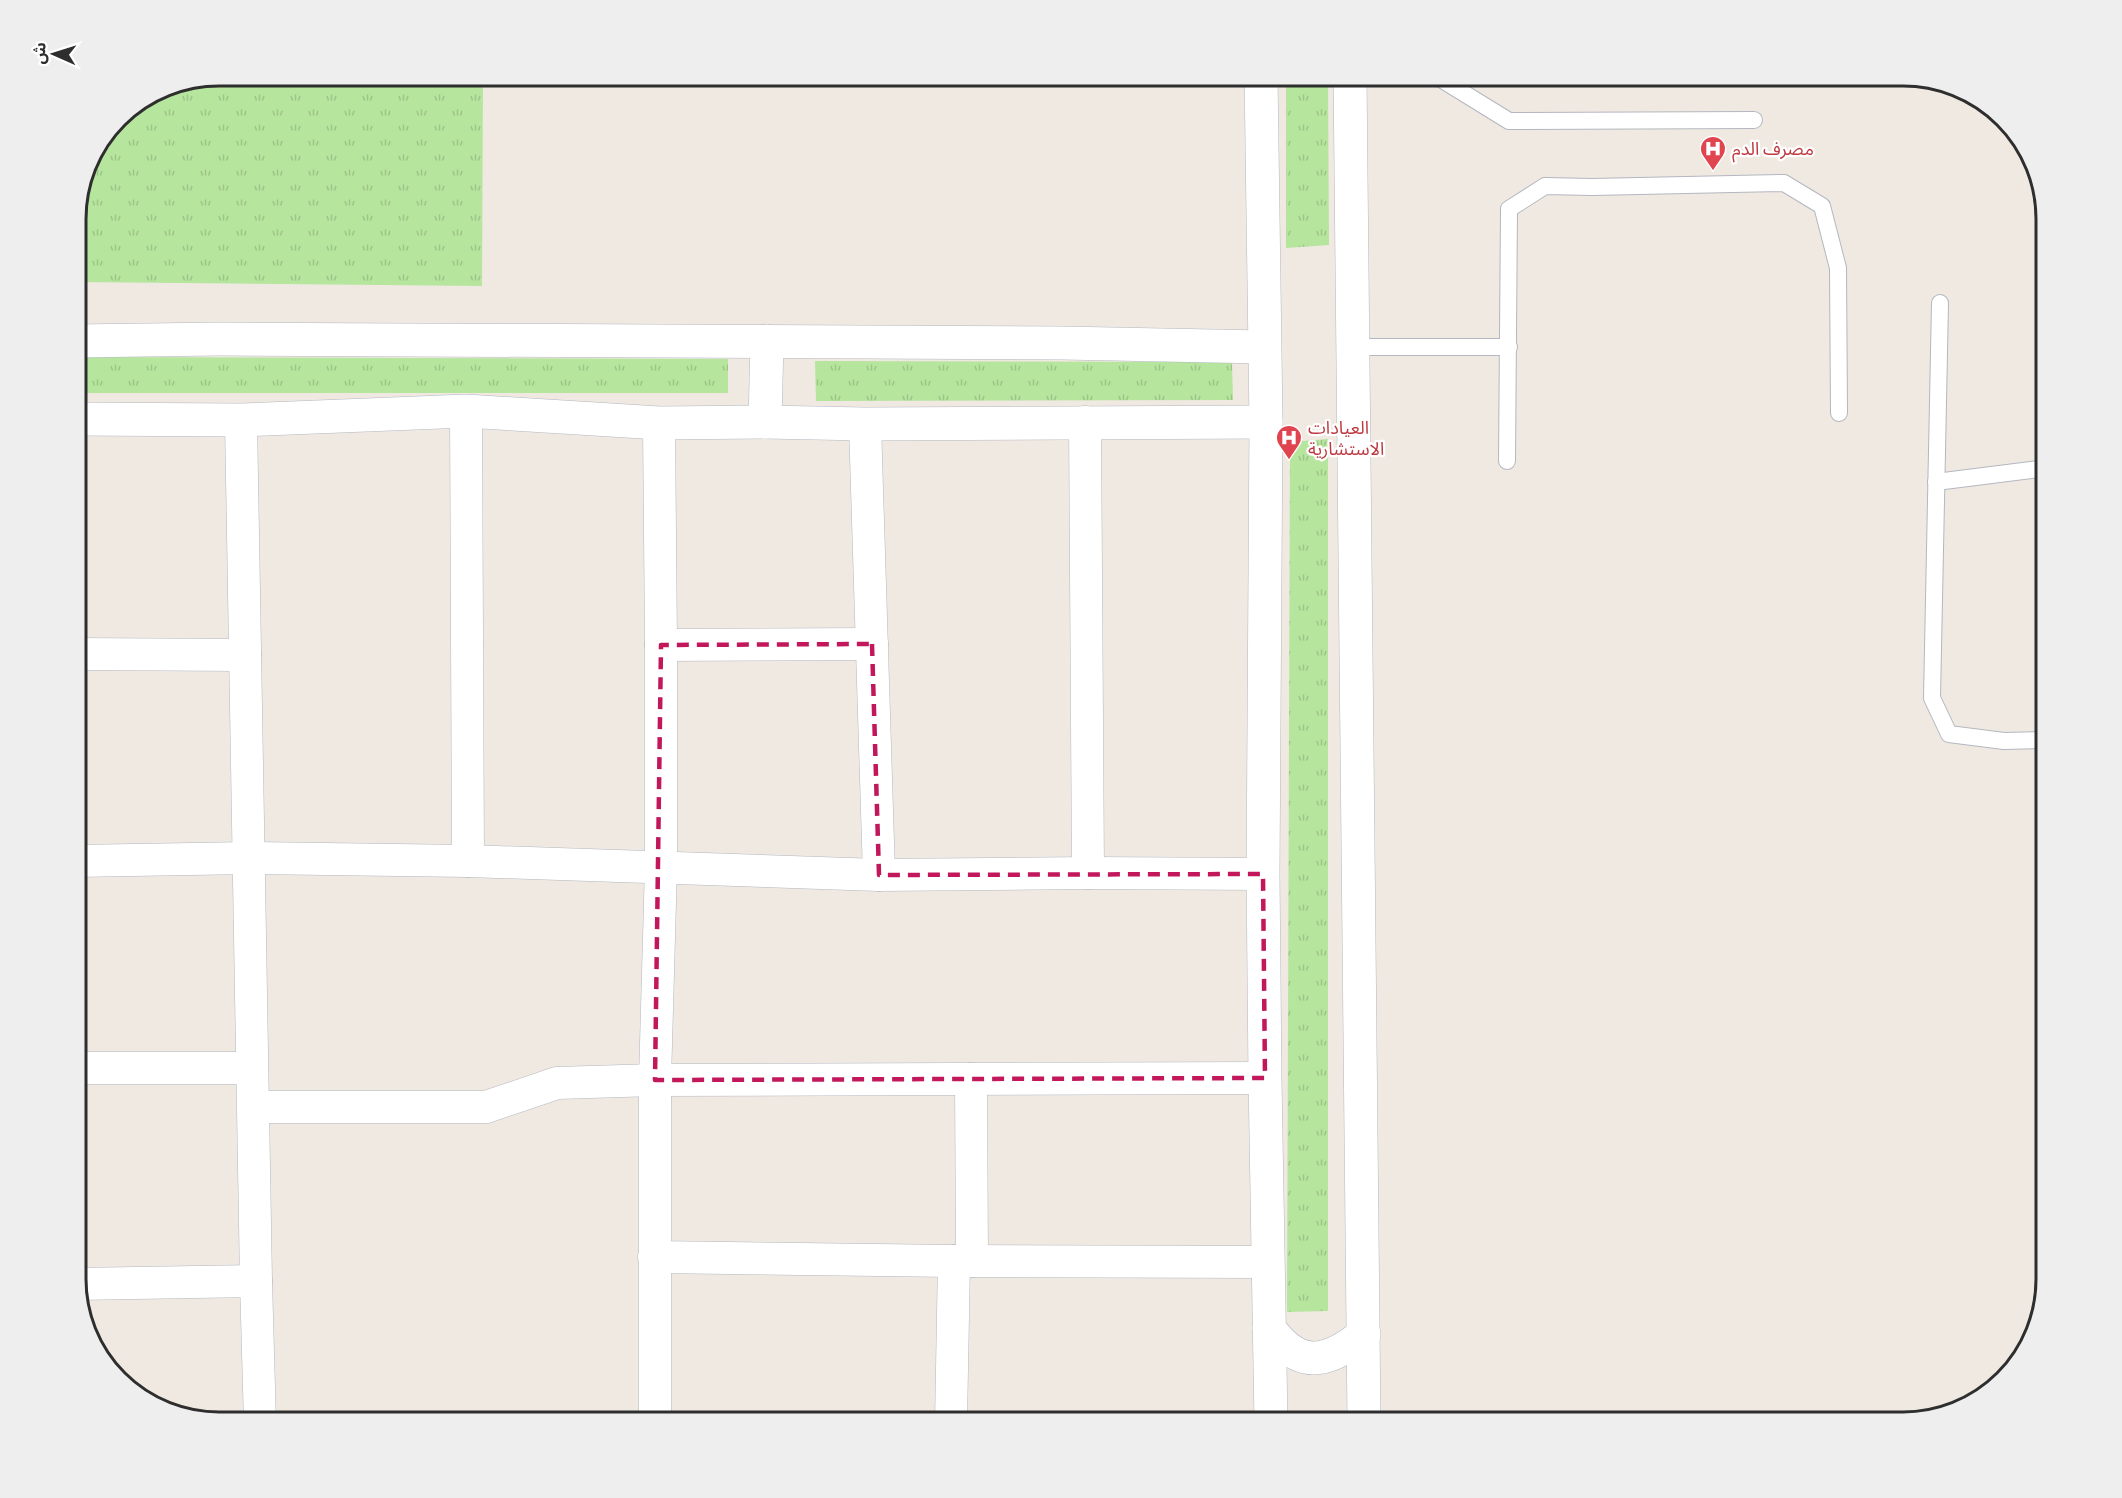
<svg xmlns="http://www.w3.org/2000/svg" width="2122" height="1498" font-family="'PT Sans Narrow','Noto Sans Arabic',sans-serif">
<defs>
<pattern id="park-tufts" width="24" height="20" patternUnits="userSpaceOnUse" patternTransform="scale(1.5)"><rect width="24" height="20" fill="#b6e59e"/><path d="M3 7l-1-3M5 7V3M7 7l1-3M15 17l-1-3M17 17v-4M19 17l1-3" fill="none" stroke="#9dc588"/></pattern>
</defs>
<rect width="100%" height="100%" fill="#efe9e1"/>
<g fill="url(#park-tufts)">
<polygon points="218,75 483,75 482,286 75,282 75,209 86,163 117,117 164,86"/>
<polygon points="1286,75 1328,75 1329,245 1286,248"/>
<polygon points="75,357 728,359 728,393 75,393"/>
<polygon points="815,361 1232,362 1233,400 816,401"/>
<polygon points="1328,439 1328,1311 1287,1312 1290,442"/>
</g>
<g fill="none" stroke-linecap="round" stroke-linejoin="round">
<defs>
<g id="lane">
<polyline points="1425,75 1436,76 1509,121 1754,120"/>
<polyline points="1940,303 1932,698 1949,734 2004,741 2047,740"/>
<polyline points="1353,347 1509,347"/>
<polyline points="1507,461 1509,209 1545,186 1592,187 1784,183 1822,206 1838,268 1839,413"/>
<polyline points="1936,482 2047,468"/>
</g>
<g id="street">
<polyline points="466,411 468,861"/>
<polyline points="241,420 256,1281 260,1423"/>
<polyline points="1085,422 1088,873"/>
<polyline points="865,424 879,875"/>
<polyline points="661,645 872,644"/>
<polyline points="75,654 245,655"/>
<polyline points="75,861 249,858 468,861 879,875 1088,873 1263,874"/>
<polyline points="75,1068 252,1068"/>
<polyline points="971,1079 972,1261"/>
<polyline points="254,1107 486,1107 557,1083 655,1080 1265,1078"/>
<polyline points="654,1257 954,1261 1267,1262"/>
<polyline points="75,1284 256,1281"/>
<polyline points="655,1423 655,1080 661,866 661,645 659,423"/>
<polyline points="951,1423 954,1261"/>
</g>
<g id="secondary">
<polyline points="1261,75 1266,422 1263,874 1265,1078 1271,1423"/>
<polyline points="1350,75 1364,1423"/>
<polyline points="75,341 219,339 1063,343 1264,347"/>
<polyline points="75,419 241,420 466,411 659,423 765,422 865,424 1266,422"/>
<polyline points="765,422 767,341"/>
<path d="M1269 1328C1299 1370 1327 1364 1364 1334"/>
</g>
</defs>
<use href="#lane" stroke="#b4b7c1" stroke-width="18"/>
<use href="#street" stroke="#b4b7c1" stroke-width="33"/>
<use href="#secondary" stroke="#b4b7c1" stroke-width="34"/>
<use href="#lane" stroke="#fff" stroke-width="16"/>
<use href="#street" stroke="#fff" stroke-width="32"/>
<use href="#secondary" stroke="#fff" stroke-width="33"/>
</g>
<path fill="none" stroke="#c2185b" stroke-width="4.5" stroke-dasharray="12 8" stroke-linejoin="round" d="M872 644 879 875 1263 874 1265 1078 655 1080 661 645Z"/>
<defs>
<symbol id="hospital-pin" viewBox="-11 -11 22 30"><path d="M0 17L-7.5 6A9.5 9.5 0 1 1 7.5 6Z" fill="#e0444e" stroke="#fff"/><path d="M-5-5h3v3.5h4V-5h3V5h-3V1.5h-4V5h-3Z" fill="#fff"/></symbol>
</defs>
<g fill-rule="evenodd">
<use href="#hospital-pin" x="1698" y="134" width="30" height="40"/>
<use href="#hospital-pin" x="1274" y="423" width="30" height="40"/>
</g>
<g text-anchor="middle" stroke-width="4.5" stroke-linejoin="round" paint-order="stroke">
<g font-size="18" fill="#be3a42" stroke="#fff" text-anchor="start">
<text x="1732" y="155">مصرف الدم</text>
<text x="1308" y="434">العيادات<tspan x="1308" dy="21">الاستشارية</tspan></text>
</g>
</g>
<path d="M0 0H2122V1498H0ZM219 86H1903A133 133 0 0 1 2036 219V1279A133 133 0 0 1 1903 1412H219A133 133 0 0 1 86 1279V219A133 133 0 0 1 219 86Z" fill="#eee" fill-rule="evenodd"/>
<path fill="none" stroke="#2e2e2e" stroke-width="3" d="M219 86H1903A133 133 0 0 1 2036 219V1279A133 133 0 0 1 1903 1412H219A133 133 0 0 1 86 1279V219A133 133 0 0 1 219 86Z"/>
<g transform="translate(54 54) rotate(273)" stroke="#ffffff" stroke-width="4.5" paint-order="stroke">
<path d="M0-4.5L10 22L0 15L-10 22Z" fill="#2e2e2e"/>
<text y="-9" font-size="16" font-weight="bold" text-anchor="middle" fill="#2e2e2e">ش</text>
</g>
</svg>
